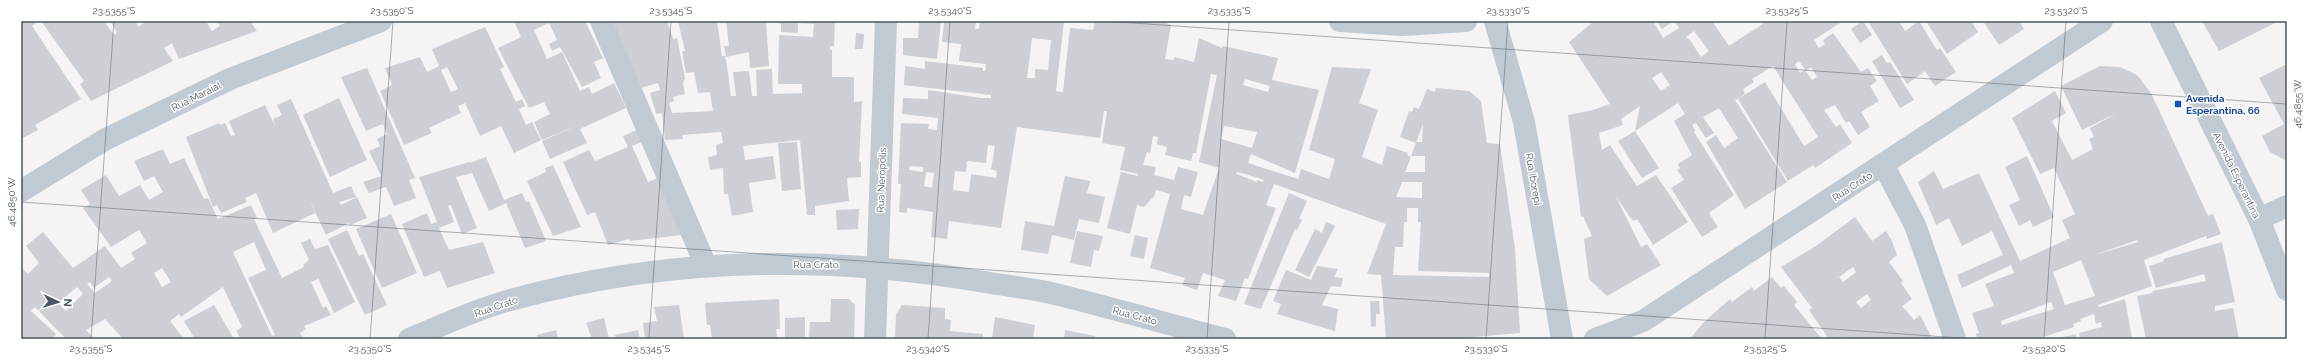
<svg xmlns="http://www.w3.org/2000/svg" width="2308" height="360" font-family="Raleway,sans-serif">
<rect width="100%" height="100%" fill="#f5f3f3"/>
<g fill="#cdcfd5" fill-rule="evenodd">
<polygon points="21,21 34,21 36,23 32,26 81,99 35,125 38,130 21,139"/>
<polygon points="41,21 104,21 114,35 117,32 110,21 135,21 139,27 146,21 206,21 212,31 220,26 217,21 250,21 257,31 179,59 172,43 164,48 173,61 91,101 80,84 84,81"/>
<polygon points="514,21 585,21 603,58 594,62 601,78 582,87 560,47 552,51 549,44 557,40 549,23 534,30 547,59 562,52 580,91 589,87 592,94 614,83 626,108 580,129 587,143 550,159 542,141 578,125 542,140 534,122 550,114 544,102 529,108 498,48 521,37"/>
<polygon points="612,21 667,21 673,39 677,38 685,78 683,83 685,94 673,97 674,101 669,103 672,113 713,111 710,92 698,93 694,72 686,73 682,51 685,51 678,21 717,21 722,56 725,56 727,66 731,96 736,96 733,72 749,71 752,96 757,96 756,70 772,69 773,94 802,93 802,84 778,84 779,35 813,37 814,24 798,23 798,33 781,32 781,24 778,23 778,21 835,21 834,46 830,46 830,50 832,50 832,77 854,77 854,102 862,101 859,162 861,162 861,177 847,178 849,201 815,206 815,215 807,215 800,140 743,146 745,160 773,156 776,179 749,183 753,212 732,216 728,194 724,194 723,168 710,170 708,157 717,155 716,145 723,143 721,132 682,135 683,139 665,140 662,113 656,114 650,93 660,90 658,83 641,88"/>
<polygon points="726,21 766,21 769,66 750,68 749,52 726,57 724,46 729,46"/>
<polygon points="919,21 941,21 937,59 903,55 903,38 918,38"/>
<path d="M944 21H976L975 29H979L980 21H1064L1056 91 1063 92 1070 28 1093 30 1095 21H1161L1171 25 1165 59 1174 60V57L1194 62 1199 38 1222 48 1223 46 1278 58 1272 80 1319 90 1295 173 1251 154 1248 163 1298 179 1301 169 1329 179 1335 159 1309 150 1332 67 1371 69 1359 103 1378 110 1362 157 1382 165 1387 146 1408 153 1407 155 1411 157 1405 172H1425V156H1411L1416 142H1422L1423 124 1416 143 1400 137 1409 111 1412 112 1414 107 1419 109 1427 89 1435 92 1436 88 1469 91 1481 101 1487 143 1500 144 1515 249 1520 333 1450 339H1386L1381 275 1367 274 1386 224 1274 184 1266 205 1276 208 1248 279 1245 278 1236 301 1218 296 1225 280 1203 273 1197 290 1182 285 1185 278 1150 268 1170 194 1156 190 1155 195 1144 207 1137 205 1130 234 1107 228 1121 172 1138 176V174L1120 170 1125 147 1102 143 1107 111H1104L1100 138 1017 127 1001 228 949 221 947 239 931 237 933 212 907 208V213L899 212 901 184H898L901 123 929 124 928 129 937 130 938 118 902 114 903 98 928 99V90L981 98H991V95L904 85 905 66 925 69V61L983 68V71H985L986 64 959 61 961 44 942 42ZM1032 38 1051 40 1048 70 1035 69V78H1027ZM1211 74 1217 75 1199 162 1219 168 1203 215 1181 209 1184 195 1191 197 1198 172 1178 167 1174 180 1154 175 1156 167 1143 165 1147 152 1150 153 1153 136 1158 137 1157 144 1167 147 1165 155 1191 161 1193 153H1196ZM1245 79 1270 86 1268 92 1243 85ZM1224 126 1257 132 1252 148 1221 139ZM988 145 995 146 991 169 997 171 996 178 971 174 969 192 953 190 955 171 966 172 967 161 986 163ZM910 166 923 167V172L909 170ZM926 172 934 173 932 188 924 186ZM1237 172 1245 174 1264 180 1263 182 1257 180V182L1236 174ZM1402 182H1422V198L1396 197ZM1407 208H1418V222H1421L1418 271 1489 273V277L1393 275 1395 247H1403L1404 222H1407Z"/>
<path d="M1594 21H1653L1663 38 1679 28 1674 21 1662 29 1657 21H1712L1729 46 1767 21H1843L1814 40 1819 48 1825 44 1823 40 1833 33 1861 72 1868 68 1877 81 1870 86 1879 101 1861 112 1870 127 1858 135 1849 121 1846 123 1835 105 1824 110 1836 127 1840 124 1852 143 1815 168 1813 165 1788 181 1738 99 1765 82 1804 146 1818 137 1773 66 1752 79 1754 82 1743 89 1745 94 1735 100 1787 182 1745 209 1706 142 1716 135 1724 148 1738 138 1719 108 1703 117 1714 133 1706 138 1696 123 1692 125 1695 130 1694 132 1734 195 1709 213 1718 227 1702 237 1671 188 1684 180 1677 170 1680 168 1678 164 1692 155 1674 121 1685 114 1678 103 1635 131 1640 106 1621 119 1623 125 1599 133 1602 150 1610 145 1637 186 1656 175 1688 222 1653 245 1637 219 1633 221 1616 197 1641 247 1647 244 1661 265 1607 296 1589 279 1584 239 1592 236 1583 216 1581 217 1568 115 1593 110 1610 104 1569 42ZM1694 31 1709 51 1701 57 1690 40 1686 37ZM1799 61 1806 71 1811 67 1817 77 1812 80 1805 70 1800 73 1795 64ZM1661 72 1670 85 1661 91 1652 78Z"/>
<polygon points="1863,21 1872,35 1860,43 1851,29"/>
<polygon points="1868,21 1899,21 1905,31 1919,21 1937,50 1940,48 1956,72 1935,86 1925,71 1907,84"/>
<polygon points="1926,21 1971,21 1978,32 1947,54"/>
<polygon points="1983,21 2019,21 2024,29 1999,45"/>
<polygon points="2202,21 2279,21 2219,51"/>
<path d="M485 27 504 67 500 69 516 102 522 99 525 106 519 109 526 125 532 122 541 140 514 153 501 126 480 136 465 103 458 106 461 113 429 128 432 133 404 145 380 91 392 85 385 68 420 57 427 72 439 66 432 49ZM447 67 458 89 451 92 441 70Z"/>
<polygon points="856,33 864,34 863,49 855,49"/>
<polygon points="1882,55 1887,63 1890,62 1914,100 1900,108 1872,61"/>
<polygon points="2287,64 2287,161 2270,152 2262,136 2284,124 2259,78"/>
<path d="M2100 66 2120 67 2137 75 2151 93 2208 216 2213 214 2221 234 2207 239 2206 236 2144 260 2152 286 2098 305 2099 307 2125 299 2132 339H2080L2079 333 2102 327 2101 322 2096 324 2094 314 2080 319 2081 321 2073 324 2074 327 2037 339H1977L1976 334 1979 333 1972 313 1994 306 1985 284 2014 273 2011 265 1962 288 1957 275 2003 255 1992 231 1962 246 1949 218 1936 225 1918 182 1934 171 1943 189 1979 173 2020 261 2070 238 2062 220 2075 214 2054 168 2040 174 2012 118 2055 91 2066 113 2052 121 2072 160 2093 149 2089 139 2094 137 2090 128 2117 113 2082 130 2061 86ZM2137 240 2138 242 2098 254H2097ZM2081 260 2095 296 2065 305 2053 272ZM2051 302 2054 309 2002 325 2001 321Z"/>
<polygon points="367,68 415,178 409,180 416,198 394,206 386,187 369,193 363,182 381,176 369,151 380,146 377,139 387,134 383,124 366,131 341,77"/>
<polygon points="339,98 367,160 330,177 303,115"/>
<polygon points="291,99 333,193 351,186 356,197 339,202 341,205 357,197 367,218 350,225 349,223 326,235 308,197 315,213 273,233 256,193 245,198 247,202 221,213 217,205 213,207 186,137 219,123 220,125 225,123 231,136 235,135 229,121 265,105 275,126 273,119 282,115 277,105"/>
<polygon points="637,130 642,142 632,146 648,182 658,178 682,235 630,241 629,239 608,245 595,212 587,215 563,162 589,150 595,161 628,147 623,136"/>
<polygon points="1635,131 1659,168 1642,178 1618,141"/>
<polygon points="797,142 801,189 782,191 778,143"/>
<path d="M163 149 170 164 184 158 204 199 208 198 218 219 251 205 257 218 254 219 282 278 304 267 303 265 309 260 301 243 310 239 315 249 328 245 355 302 334 313 317 276 318 279 311 282 323 308 326 306 331 315 304 326 306 329 300 333 304 339H241L236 331 242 327 223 287 181 317 179 314 170 321 184 339H150L147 336 149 339H123L105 319 86 330 95 339H66L35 307 31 311 56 334 52 339H21V267L28 274 39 263 26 246 43 232 73 268 105 246 121 268 135 259 131 253 147 243 139 230 111 247 83 208 90 204 81 190 106 175 119 196 140 185 149 200 163 192 154 176 144 181 134 161ZM254 242 266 270 248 278 275 335 272 336 233 252ZM162 268 171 282 162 287 154 273ZM109 277 112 281 95 293 87 284 90 282 94 288ZM77 287 83 294 66 311 58 303Z"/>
<polygon points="2027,156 2054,217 2033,227 2030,220 2019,226 2009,205 2020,200 2005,167"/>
<polygon points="486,157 504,200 522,193 526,202 529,201 546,241 525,248 506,203 489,211 472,173 456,177 477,228 462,234 451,205 448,206 454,222 439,228 449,250 483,242 495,273 447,288 440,271 424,277 402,224 427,213 431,224 437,222 419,177 469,162 470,163"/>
<polygon points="553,165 581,227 553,236 527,181 546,172 545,168"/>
<polygon points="1065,176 1090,181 1087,193 1105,197 1099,223 1079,219 1074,240 1052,235 1048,254 1021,250 1025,221 1054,226"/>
<polygon points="1289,193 1307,201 1299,219 1302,220 1297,230 1295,229 1261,309 1244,304"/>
<polygon points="859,209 858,229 837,230 836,210"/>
<polygon points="391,214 417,273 382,288 356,229"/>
<path d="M1855 217 1872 241 1886 231 1892 241 1897 255 1889 262 1903 281 1901 283 1912 299 1902 306 1914 320 1920 315 1931 336 1926 339H1846L1845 337 1829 339 1809 310 1812 308 1781 267 1816 246ZM1853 267 1856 272 1843 282 1839 277ZM1867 294 1871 300 1861 308 1856 302Z"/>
<polygon points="1326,222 1335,226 1309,277 1295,270 1315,229 1322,233"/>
<polygon points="347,230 359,256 363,254 387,305 365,315 328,239"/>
<polygon points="1077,231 1103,236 1099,251 1094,250 1091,267 1070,263"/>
<polygon points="1135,235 1148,238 1144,259 1130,256"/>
<polygon points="2222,242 2235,302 2215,306 2215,311 2233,308 2239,339 2146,339 2137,296 2153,293 2152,291 2206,281 2204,274 2156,288 2149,266 2164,261 2163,259"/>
<polygon points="1317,266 1338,269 1334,277 1343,278 1341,287 1331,286 1322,305 1338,309 1335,331 1277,314 1281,304 1273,301 1286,270 1311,280"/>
<polygon points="1772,277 1781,288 1784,286 1797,302 1794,305 1822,339 1690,339 1703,323 1730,299 1732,302 1752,287 1754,291"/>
<polygon points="779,299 780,329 776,329 777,339 712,339 710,325 707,325 705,303"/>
<polygon points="831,299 849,299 855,305 854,339 809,339 810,322 830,322"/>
<polygon points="1370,301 1379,301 1380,314 1376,314 1376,326 1371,327"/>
<polygon points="214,305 234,339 195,339 184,321"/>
<polygon points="679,305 684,339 645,339 643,323 657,321 654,307"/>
<polygon points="902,305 945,308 945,319 951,320 950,331 983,334 983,339 895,339 896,314"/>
<polygon points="805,317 805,339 785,339 785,318"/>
<polygon points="995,317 1035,325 1033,339 992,339"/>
<polygon points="604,318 609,339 592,339 586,323"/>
<polygon points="556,330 558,339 538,339 537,335"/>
<polygon points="638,330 640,339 616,339 615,335"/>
<polygon points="1065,330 1095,336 1095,339 1064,339"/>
<polygon points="2076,334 2077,339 2058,339 2058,338"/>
</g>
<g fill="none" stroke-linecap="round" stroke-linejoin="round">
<g stroke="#c1cad2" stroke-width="22">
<polyline points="601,21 706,266"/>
<polyline points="1340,21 1402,25 1466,21"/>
<polyline points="1495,21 1524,122 1562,339"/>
<polyline points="2161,21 2259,219 2287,290"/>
<polyline points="1884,166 1915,225 1955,339"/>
<polyline points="21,191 106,139 230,79 381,21"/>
<polyline points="2259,219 2287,206"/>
<path d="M409 339C441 326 474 310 507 301 664 257 824 254 985 282 1006 286 1029 288 1051 293 1109 307 1167 324 1225 339"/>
<polyline points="875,339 886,21"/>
<polyline points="1595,339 1643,321 2102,21"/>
</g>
</g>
<path fill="none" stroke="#4a5661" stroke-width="1" stroke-opacity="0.45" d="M1105 21 2287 104M21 202 1974 339M91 339 114 21M370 339 393 21M649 339 671 21M928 339 950 21M1207 339 1229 21M1486 339 1508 21M1765 339 1787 21M2044 339 2066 21"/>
<rect fill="#1a4fb4" stroke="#fff" stroke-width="1.5" x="2174" y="100" width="8" height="8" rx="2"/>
<g text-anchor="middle" stroke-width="3" stroke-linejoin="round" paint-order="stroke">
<g font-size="10" fill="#4a5661" stroke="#fff">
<text transform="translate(196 96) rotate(-26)" y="4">Rua Maraial</text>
<text transform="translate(2237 175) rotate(64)" y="4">Avenida Esperantina</text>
<text transform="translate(1534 179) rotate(80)" y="4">Rua Iborepi</text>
<text transform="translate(881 180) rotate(-88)" y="4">Rua Nerópolis</text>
<text transform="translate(1852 186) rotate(-33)" y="4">Rua Crato</text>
<text x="816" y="268">Rua Crato</text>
<text transform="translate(496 306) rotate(-19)" y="4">Rua Crato</text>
<text transform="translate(1135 315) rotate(15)" y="4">Rua Crato</text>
</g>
<g font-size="10" font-weight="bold" fill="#164399" stroke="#fff" text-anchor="start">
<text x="2186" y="102">Avenida<tspan x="2186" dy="12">Esperantina, 66</tspan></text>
</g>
</g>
<rect width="2308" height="360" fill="none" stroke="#ffffff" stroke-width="44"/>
<g transform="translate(58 302) rotate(94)" stroke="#ffffff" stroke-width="3" paint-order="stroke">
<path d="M0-3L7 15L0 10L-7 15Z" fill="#4a5661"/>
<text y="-6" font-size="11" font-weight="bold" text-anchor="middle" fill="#4a5661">N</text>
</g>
<rect x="22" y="22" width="2264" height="316" fill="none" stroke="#4a5661" stroke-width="1.5"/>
<g font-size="10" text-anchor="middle" fill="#4a5661">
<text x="114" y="14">23.5355°S</text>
<text x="392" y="14">23.5350°S</text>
<text x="671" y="14">23.5345°S</text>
<text x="950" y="14">23.5340°S</text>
<text x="1229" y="14">23.5335°S</text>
<text x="1508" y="14">23.5330°S</text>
<text x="1787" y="14">23.5325°S</text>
<text x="2066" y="14">23.5320°S</text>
<text transform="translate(2297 104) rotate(-90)" y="4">46.4855°W</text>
<text transform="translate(11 202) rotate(-90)" y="4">46.4850°W</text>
<text x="91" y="352">23.5355°S</text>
<text x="370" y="352">23.5350°S</text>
<text x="649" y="352">23.5345°S</text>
<text x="928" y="352">23.5340°S</text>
<text x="1207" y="352">23.5335°S</text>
<text x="1486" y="352">23.5330°S</text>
<text x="1765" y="352">23.5325°S</text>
<text x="2044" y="352">23.5320°S</text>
</g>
</svg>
